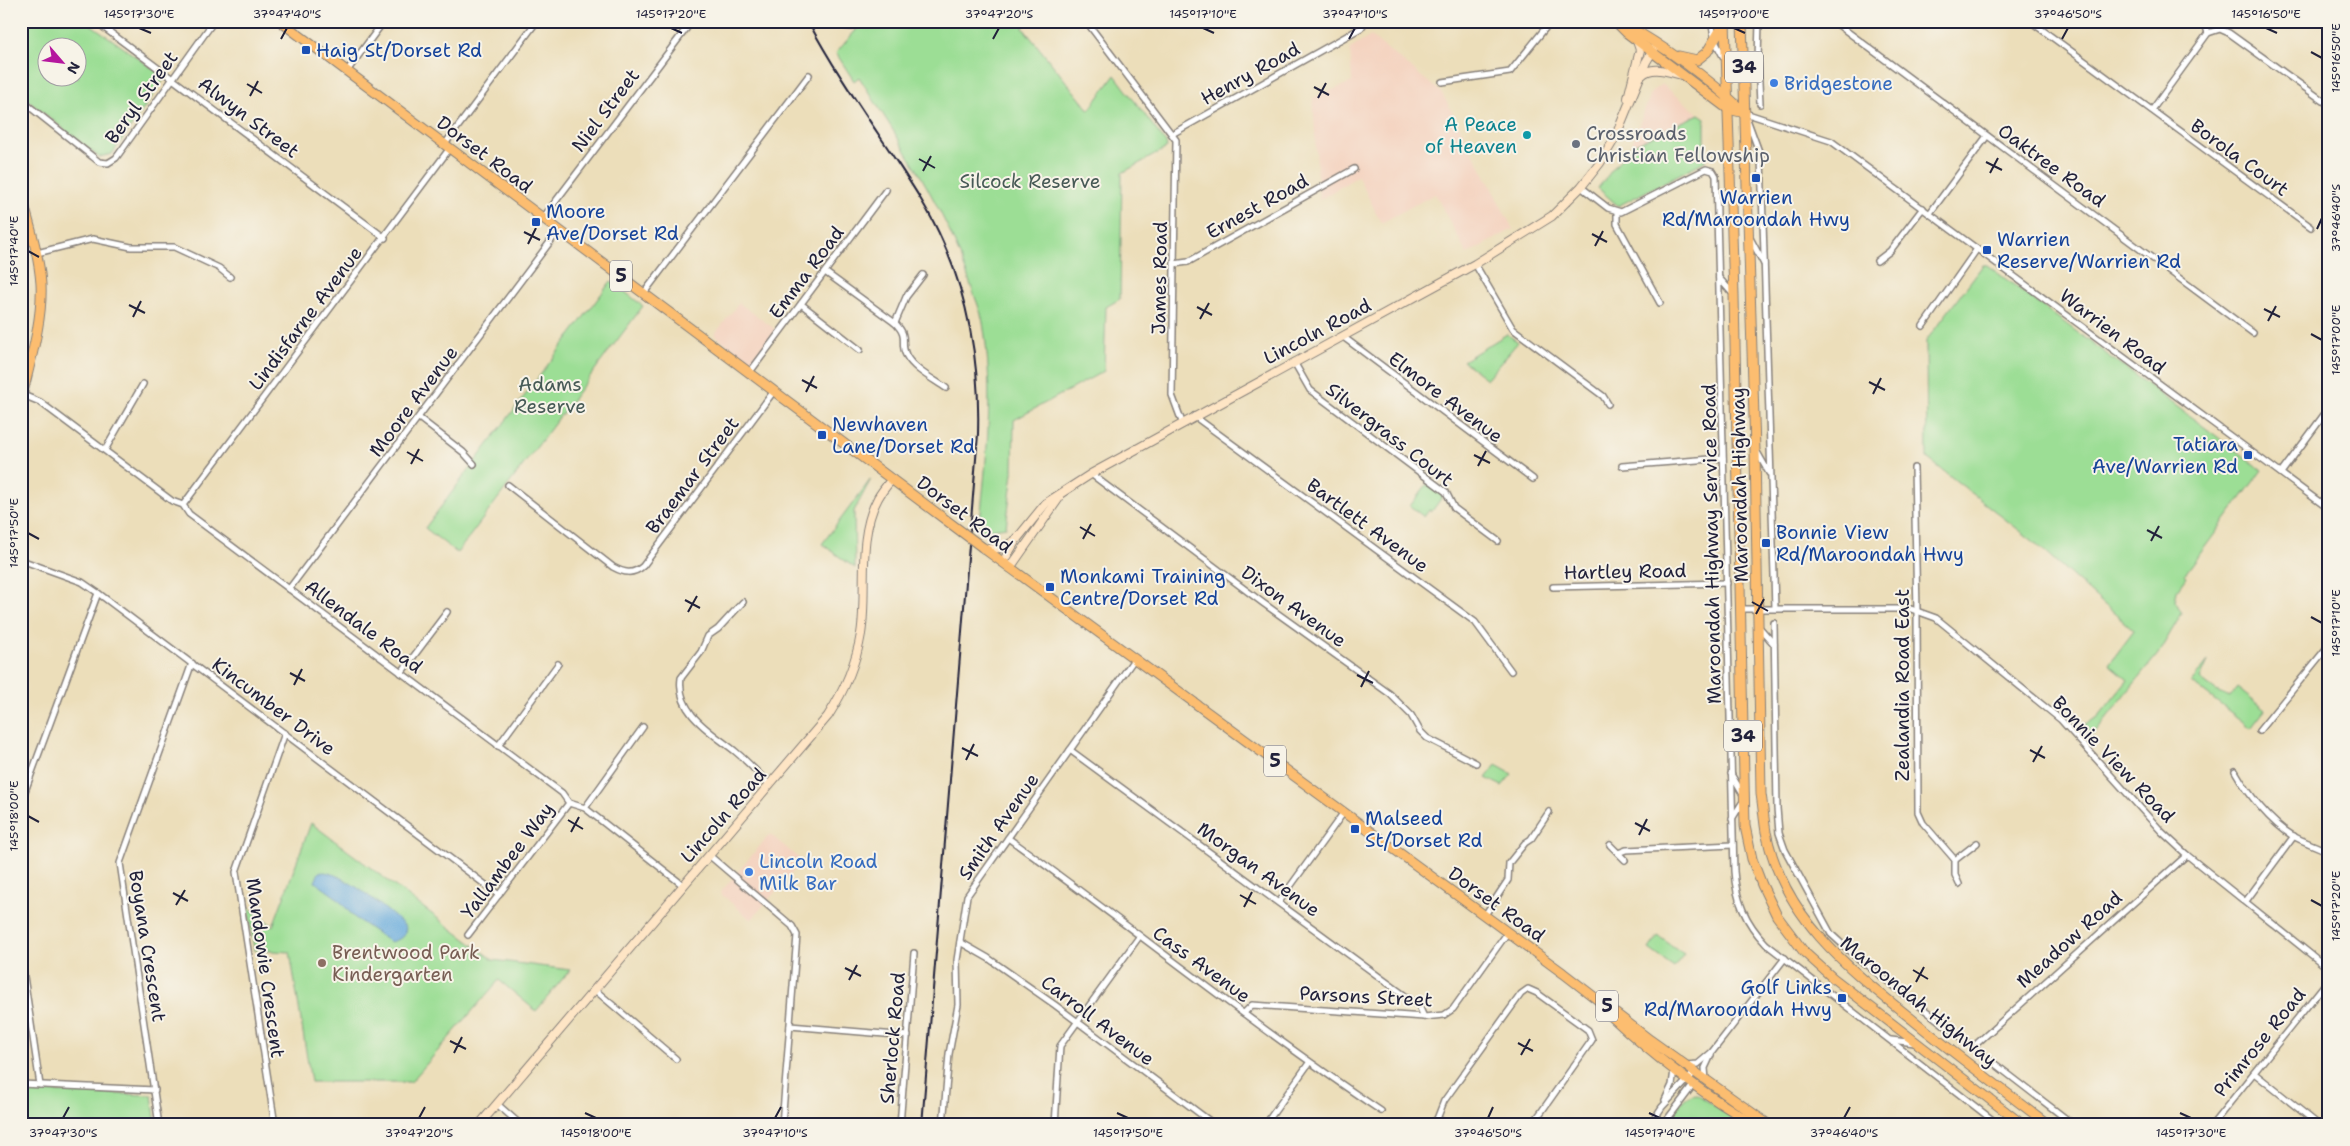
<svg xmlns="http://www.w3.org/2000/svg" width="2350" height="1146" font-family="'Shantell Sans',sans-serif">
<rect width="100%" height="100%" fill="#f7f3e8"/>
<filter id="ink" filterUnits="userSpaceOnUse"><feTurbulence type="fractalNoise" baseFrequency=".02" numOctaves="2"/><feDisplacementMap in="SourceGraphic" scale="10" xChannelSelector="R" yChannelSelector="G"/><feConvolveMatrix kernelMatrix="1 2 1 2 8 2 1 2 1" color-interpolation-filters="sRGB"/></filter>
<filter id="wash" filterUnits="userSpaceOnUse"><feTurbulence type="fractalNoise" baseFrequency=".0096" numOctaves="4" result="noise"/><feDisplacementMap in="SourceGraphic" scale="20" xChannelSelector="R" yChannelSelector="G"/><feGaussianBlur stdDeviation="1.12" result="paint"/><feColorMatrix in="noise" values="0 0 0 0 0 0 0 0 0 0 0 0 0 0 0 0 0 1.4 0 .05"/><feComposite in="paint" operator="in"/></filter>
<g filter="url(#wash)">
<rect width="100%" height="100%" fill="#ecdeba"/>
<g fill="#f4d3c0">
<polygon points="1371,36 1442,93 1513,229 1467,254 1435,194 1381,223 1358,176 1319,200 1313,98 1352,82 1350,49"/>
<polygon points="1662,84 1699,114 1631,146 1651,93"/>
<polygon points="739,303 776,330 752,363 714,335"/>
<polygon points="770,834 802,861 751,920 720,893"/>
</g>
<g fill="#9cde95" stroke="#5f8068" fill-rule="evenodd">
<path d="M21 21H86L163 76V81L112 154 99 157 21 95ZM48 48H78V78H48Z"/>
<path d="M864 21H1027L1023 28 1089 110 1115 75 1166 143 1167 148 1122 173 1120 299 1106 307 1104 371 1014 420 1013 473 1006 527 979 531C986 462 995 392 983 323 981 310 974 296 970 283 945 208 902 144 859 77L854 81 836 53Z"/>
<polygon points="1699,114 1705,118 1705,161 1618,206 1598,188 1631,146"/>
<polygon points="1983,265 1987,265 2262,470 2185,574 2187,576 2177,590 2175,601 2182,613 2158,654 2092,736 2082,726 2098,717 2128,680 2109,664 2134,631 2033,541 1927,458 1926,341"/>
<polygon points="611,281 643,306 457,553 425,528"/>
<polygon points="1507,334 1518,342 1487,379 1463,361"/>
<polygon points="871,479 854,511 855,568 822,544"/>
<polygon points="1427,484 1443,496 1432,511 1429,510 1424,517 1410,506"/>
<polygon points="2208,661 2200,679 2216,691 2230,697 2237,688 2265,710 2251,728 2191,682"/>
<polygon points="1496,765 1512,774 1502,786 1486,778"/>
<polygon points="311,823 493,960 570,970 536,1011 499,980 411,1082 311,1082 290,952 254,950 248,907 273,926"/>
<polygon points="1658,936 1684,954 1674,967 1649,949"/>
<polygon points="21,1091 152,1095 156,1125 21,1125"/>
<path d="M1697 1094 1743 1125H1665C1674 1113 1681 1095 1697 1094Z"/>
</g>
<path fill="#68abdd" stroke="#45668c" d="M319 872C341 869 386 910 403 924L406 928C404 938 399 940 390 942L355 918 336 897 315 882Z"/>
</g>
<g filter="url(#ink)">
<g fill="none" stroke-linecap="round" stroke-linejoin="round">
<defs>
<g id="minor">
<polyline points="95,21 385,238"/>
<polyline points="840,21 844,26 852,27 859,21"/>
<polyline points="1086,21 1176,140 1172,395 1182,422"/>
<polyline points="1711,21 1715,41 1725,60"/>
<polyline points="1759,21 1758,60 1760,104"/>
<polyline points="1833,21 2253,333"/>
<polyline points="2030,21 2311,227"/>
<polyline points="2204,21 2208,33"/>
<polyline points="347,71 384,21"/>
<polyline points="1442,82 1510,72 1551,21"/>
<polyline points="21,100 93,157 99,162 108,163 116,158 214,21"/>
<polyline points="2152,110 2208,33 2220,29 2229,33 2329,105"/>
<polyline points="1745,113 1831,141 2329,509"/>
<polyline points="1747,119 1761,157 1775,608"/>
<polyline points="1172,134 1361,28 1366,21"/>
<polyline points="445,144 537,21"/>
<path d="M1581 187 1608 208 1621 212 1706 169 1713 171 1716 176 1734 871C1736 900 1745 922 1766 944L1999 1125"/>
<polyline points="1617,212 1617,224 1660,303"/>
<polyline points="1930,213 1987,136"/>
<polyline points="543,218 692,21"/>
<polyline points="1750,238 1764,264"/>
<polyline points="37,253 93,239 131,247 174,247 219,268 230,277"/>
<polyline points="1877,261 1890,251 1923,208"/>
<polyline points="1174,264 1188,262 1354,169"/>
<polyline points="1475,264 1513,329 1603,396 1608,404"/>
<path d="M825 272 895 323C910 338 899 342 906 355 913 369 933 379 946 388"/>
<polyline points="1719,278 1733,294"/>
<polyline points="644,293 809,75"/>
<polyline points="801,304 860,350"/>
<polyline points="895,323 906,297 923,275"/>
<polyline points="1923,326 1977,249"/>
<polyline points="1342,336 1533,479"/>
<polyline points="1294,362 1310,390 1446,492 1454,508 1498,541"/>
<polyline points="750,372 886,190"/>
<polyline points="23,395 40,402 172,501 183,505 189,514 562,793 569,803 585,808 684,886"/>
<polyline points="1194,416 1475,622 1511,671"/>
<polyline points="419,418 463,452 474,464"/>
<polyline points="105,450 143,384"/>
<polyline points="1757,452 1769,473"/>
<polyline points="1622,466 1723,458"/>
<polyline points="1914,468 1917,611 1918,812 1923,823 1955,860 1955,875 1959,884"/>
<polyline points="2281,473 2329,408"/>
<polyline points="1091,474 1263,603 1390,694 1411,715 1420,731 1427,738 1476,763"/>
<path d="M508 485 613 567C624 573 633 575 643 566L774 391"/>
<polyline points="183,505 450,148"/>
<polyline points="21,560 82,582 98,593 499,895"/>
<polyline points="1553,587 1727,583"/>
<polyline points="289,589 559,230"/>
<path d="M743 602 718 629 708 636 701 652 681 678C676 714 713 733 736 752 748 762 759 774 770 785"/>
<polyline points="1741,609 1911,609 1936,618 2061,720 2162,832 2187,855 2329,969"/>
<polyline points="1774,623 1777,808 1779,833 1785,850 1831,934 1855,956 2074,1125"/>
<polyline points="1759,627 1774,644"/>
<polyline points="401,673 447,612"/>
<polyline points="2259,731 2329,645"/>
<polyline points="498,746 558,664"/>
<polyline points="1070,750 1419,1006 1424,1017"/>
<path d="M2235 771C2248 794 2270 822 2293 836 2304 842 2317 846 2329 852"/>
<polyline points="1731,774 1745,798 1732,819"/>
<polyline points="21,802 98,593"/>
<polyline points="585,808 643,727"/>
<path d="M1008 838C1133 928 1253 1025 1381 1111"/>
<polyline points="1610,845 1618,853 1626,850 1733,845"/>
<polyline points="1618,853 1625,860"/>
<polyline points="710,856 792,926 797,935 782,1125"/>
<polyline points="1955,860 1977,843"/>
<polyline points="2246,901 2294,836"/>
<polyline points="1279,902 1344,812"/>
<polyline points="1485,915 1508,880 1509,863 1525,843 1531,839 1549,812"/>
<polyline points="468,935 569,803"/>
<polyline points="960,942 988,958 1055,1005 1215,1125"/>
<polyline points="21,956 40,1085"/>
<polyline points="595,990 676,1059"/>
<polyline points="1244,1013 1252,1005 1424,1017 1444,1015 1453,1009 1508,932"/>
<polyline points="790,1026 908,1036"/>
<polyline points="1891,1040 1915,1043"/>
<polyline points="1973,1047 2187,855"/>
<polyline points="1686,1065 1698,1064 1712,1052 1785,958"/>
<polyline points="2254,1073 2319,1125"/>
<polyline points="1706,1080 1705,1068 1711,1055"/>
<polyline points="21,1084 155,1090"/>
<polyline points="1665,1100 1672,1085 1674,1070"/>
<polyline points="497,1104 521,1125"/>
<polyline points="1437,1119 1444,1101 1521,994 1528,989 1537,993 1588,1030 1592,1040 1532,1125"/>
<polyline points="159,1125 120,863 192,663"/>
<polyline points="275,1125 236,872 285,733"/>
<polyline points="900,1125 914,953"/>
<polyline points="943,1125 949,1054 958,1005 957,960 967,896 1135,658"/>
<polyline points="1055,1125 1060,1046 1139,937"/>
<polyline points="1265,1125 1309,1063"/>
<polyline points="1430,1125 1437,1119 1451,1125"/>
<polyline points="1650,1125 1662,1107 1695,1072"/>
<polyline points="1663,1125 1694,1084"/>
<polyline points="2212,1125 2329,979"/>
</g>
<g id="secondary">
<path d="M1642 75C1653 65 1668 72 1682 75"/>
<polyline points="1628,98 1640,50 1637,41"/>
<polyline points="985,549 1003,548 1014,541"/>
<polyline points="1003,562 1016,540 1046,503 1091,474 1475,264 1552,216 1581,187 1600,163 1615,138 1646,62 1657,44"/>
<polyline points="1010,568 1059,498"/>
<path d="M479 1125 828 716C844 691 856 664 861 634 868 591 856 538 878 498 882 491 887 485 892 479"/>
</g>
<g id="primary">
<polyline points="280,21 962,532"/>
<polyline points="1615,21 1627,33 1728,109 1745,113"/>
<path d="M1619 21C1664 46 1707 77 1744 112"/>
<polyline points="1679,56 1697,60 1707,52 1725,22"/>
<path d="M21 194C29 224 39 254 41 284 43 321 29 365 21 401"/>
<polyline points="982,547 1563,973 1650,1040 1769,1125"/>
<path d="M1610 1015C1654 1056 1703 1095 1756 1125"/>
</g>
<g id="trunk">
<polyline points="1725,21 1734,295 1745,826 1752,859 1762,885 1777,916 1804,952 1833,978 2023,1125"/>
<path d="M1742 21 1755 450 1761 794C1763 807 1764 820 1766 832 1783 918 1849 969 1913 1020 1957 1056 2003 1090 2049 1125"/>
</g>
</defs>
<use href="#minor" stroke="#87807a" stroke-width="8"/>
<use href="#secondary" stroke="#87807a" stroke-width="10"/>
<use href="#primary" stroke="#87807a" stroke-width="11"/>
<use href="#trunk" stroke="#87807a" stroke-width="11"/>
<use href="#minor" stroke="#fff" stroke-width="5"/>
<use href="#secondary" stroke="#fee5c5" stroke-width="8"/>
<use href="#primary" stroke="#fcbd6f" stroke-width="9"/>
<use href="#trunk" stroke="#fcbd6f" stroke-width="9"/>
<path stroke="#22223b" stroke-width="2" d="M808 21C832 66 861 108 889 150 908 179 929 209 943 242 970 303 980 367 978 434L922 1125"/>
<defs>
<polyline id="primary-bridge" points="962,532 982,547"/>
</defs>
<use href="#primary-bridge" stroke="#87807a" stroke-width="11" stroke-linecap="butt"/>
<use href="#primary-bridge" stroke="#fcbd6f" stroke-width="9"/>
</g>
</g>
<path fill="none" stroke="#22223b" stroke-width="2" d="M139 28 151 33M671 28 682 33M1203 28 1214 33M1734 28 1745 33M2266 28 2277 33M281 39 287 28M993 39 999 28M1349 39 1355 28M2062 39 2068 28M2311 52 2322 58M247 84 262 93M1314 87 1329 95M250 96 258 81M1318 98 1326 83M919 159 935 168M1986 162 2002 170M923 171 931 156M1990 173 1998 158M2317 229 2322 218M524 232 540 240M1592 234 1607 242M528 244 536 228M1595 246 1603 231M28 251 39 257M129 305 145 313M1197 307 1212 315M2264 309 2280 317M133 317 141 301M1200 319 1209 303M2268 321 2276 306M2311 334 2322 340M802 380 817 388M1869 382 1885 390M806 392 814 376M1873 394 1881 378M407 452 423 461M1474 455 1490 463M411 464 419 449M1478 466 1486 451M1080 527 1095 536M2147 530 2162 538M28 533 39 539M1083 539 1091 524M2151 541 2159 526M685 600 700 608M1752 602 1768 611M688 612 697 596M1756 614 1764 599M2311 617 2322 623M290 673 305 681M1357 675 1373 683M294 685 302 669M1361 687 1369 671M962 748 978 756M2030 750 2045 758M966 760 974 744M2033 762 2042 746M28 816 39 822M568 820 583 829M1635 823 1650 831M571 832 579 817M1639 835 1647 819M173 893 188 901M1240 895 1256 904M2311 900 2322 906M176 905 185 890M1244 907 1252 892M845 968 861 976M1913 970 1928 979M849 980 857 965M1916 982 1924 967M450 1041 466 1049M1518 1043 1533 1051M454 1053 462 1037M1521 1055 1530 1039M585 1113 596 1118M1117 1113 1128 1118M1649 1113 1660 1118M2180 1113 2191 1118M63 1118 69 1107M419 1118 425 1107M775 1118 781 1107M1488 1118 1493 1107M1844 1118 1850 1107"/>
<g fill="#1a4fb4" stroke="#f7f3e8" stroke-width="2">
<rect x="301" y="45" width="10" height="10" rx="2.5"/>
<rect x="1751" y="173" width="10" height="10" rx="2.5"/>
<rect x="531" y="217" width="10" height="10" rx="2.5"/>
<rect x="1982" y="245" width="10" height="10" rx="2.5"/>
<rect x="817" y="430" width="10" height="10" rx="2.5"/>
<rect x="2243" y="450" width="10" height="10" rx="2.5"/>
<rect x="1761" y="538" width="10" height="10" rx="2.5"/>
<rect x="1045" y="582" width="10" height="10" rx="2.5"/>
<rect x="1350" y="824" width="10" height="10" rx="2.5"/>
<rect x="1837" y="993" width="10" height="10" rx="2.5"/>
</g>
<g fill="#3f7fe0" stroke="#f7f3e8" stroke-width="2">
<circle cx="1774" cy="83" r="5"/>
<circle cx="749" cy="872" r="5"/>
</g>
<circle fill="#0f9aa8" stroke="#f7f3e8" stroke-width="2" cx="1527" cy="135" r="5"/>
<circle fill="#6b7280" stroke="#f7f3e8" stroke-width="2" cx="1576" cy="144" r="5"/>
<circle fill="#8d6e63" stroke="#f7f3e8" stroke-width="2" cx="322" cy="963" r="5"/>
<g text-anchor="middle" stroke-width="4" stroke-linejoin="round" paint-order="stroke">
<g fill="#f7f3e8" stroke="#62616f" stroke-width="1">
<rect x="1725" y="51.5" width="38" height="31" rx="4"/>
<rect x="610" y="260.5" width="22" height="31" rx="4"/>
<rect x="1724" y="720.5" width="38" height="31" rx="4"/>
<rect x="1264" y="745.5" width="22" height="31" rx="4"/>
<rect x="1596" y="990.5" width="22" height="31" rx="4"/>
</g>
<g font-size="18" font-weight="bold" fill="#22223b">
<text x="1744" y="73">34</text>
<text x="621" y="282">5</text>
<text x="1743" y="742">34</text>
<text x="1275" y="767">5</text>
<text x="1607" y="1012">5</text>
</g>
<g font-size="19" fill="#164399" stroke="#f7f3e8" text-anchor="start">
<text x="316" y="57">Haig St/Dorset Rd</text>
<text x="1756" y="204" text-anchor="middle">Warrien<tspan x="1756" dy="22">Rd/Maroondah Hwy</tspan></text>
<text x="546" y="218">Moore<tspan x="546" dy="22">Ave/Dorset Rd</tspan></text>
<text x="1997" y="246">Warrien<tspan x="1997" dy="22">Reserve/Warrien Rd</tspan></text>
<text x="832" y="431">Newhaven<tspan x="832" dy="22">Lane/Dorset Rd</tspan></text>
<text x="2238" y="451" text-anchor="end">Tatiara<tspan x="2238" dy="22">Ave/Warrien Rd</tspan></text>
<text x="1776" y="539">Bonnie View<tspan x="1776" dy="22">Rd/Maroondah Hwy</tspan></text>
<text x="1060" y="583">Monkami Training<tspan x="1060" dy="22">Centre/Dorset Rd</tspan></text>
<text x="1365" y="825">Malseed<tspan x="1365" dy="22">St/Dorset Rd</tspan></text>
<text x="1832" y="994" text-anchor="end">Golf Links<tspan x="1832" dy="22">Rd/Maroondah Hwy</tspan></text>
</g>
<g font-size="19" fill="#22223b" stroke="#f7f3e8">
<text transform="translate(1250 73) rotate(-29)" y="7">Henry Road</text>
<text transform="translate(141 97) rotate(-54)" y="7">Beryl Street</text>
<text transform="translate(605 110) rotate(-53)" y="7">Niel Street</text>
<text transform="translate(249 117) rotate(37)" y="7">Alwyn Street</text>
<text transform="translate(485 154) rotate(37)" y="7">Dorset Road</text>
<text transform="translate(2240 157) rotate(36)" y="7">Borola Court</text>
<text transform="translate(2052 165) rotate(36)" y="7">Oaktree Road</text>
<text transform="translate(1257 206) rotate(-29)" y="7">Ernest Road</text>
<text transform="translate(806 272) rotate(-53)" y="7">Emma Road</text>
<text transform="translate(1159 278) rotate(-89)" y="7">James Road</text>
<text transform="translate(305 318) rotate(-53)" y="7">Lindisfarne Avenue</text>
<text transform="translate(1317 331) rotate(-28)" y="7">Lincoln Road</text>
<text transform="translate(2113 331) rotate(37)" y="7">Warrien Road</text>
<text transform="translate(1446 397) rotate(37)" y="7">Elmore Avenue</text>
<text transform="translate(413 401) rotate(-53)" y="7">Moore Avenue</text>
<text transform="translate(1390 434) rotate(38)" y="7">Silvergrass Court</text>
<text transform="translate(692 475) rotate(-53)" y="7">Braemar Street</text>
<text transform="translate(1739 485) rotate(-91)" y="7">Maroondah Highway</text>
<text transform="translate(965 514) rotate(37)" y="7">Dorset Road</text>
<text transform="translate(1368 525) rotate(36)" y="7">Bartlett Avenue</text>
<text transform="translate(1711 544) rotate(-91)" y="7">Maroondah Highway Service Road</text>
<text transform="translate(1625 571) rotate(-1)" y="7">Hartley Road</text>
<text transform="translate(1294 606) rotate(36)" y="7">Dixon Avenue</text>
<text transform="translate(364 626) rotate(37)" y="7">Allendale Road</text>
<text transform="translate(1902 685) rotate(-90)" y="7">Zealandia Road East</text>
<text transform="translate(274 706) rotate(37)" y="7">Kincumber Drive</text>
<text transform="translate(2114 759) rotate(46)" y="7">Bonnie View Road</text>
<text transform="translate(723 815) rotate(-49)" y="7">Lincoln Road</text>
<text transform="translate(998 826) rotate(-55)" y="7">Smith Avenue</text>
<text transform="translate(507 860) rotate(-53)" y="7">Yallambee Way</text>
<text transform="translate(1259 869) rotate(36)" y="7">Morgan Avenue</text>
<text transform="translate(1497 904) rotate(36)" y="7">Dorset Road</text>
<text transform="translate(2069 939) rotate(-42)" y="7">Meadow Road</text>
<text transform="translate(148 946) rotate(81)" y="7">Boyana Crescent</text>
<text transform="translate(1202 964) rotate(36)" y="7">Cass Avenue</text>
<text transform="translate(266 968) rotate(82)" y="7">Mandowie Crescent</text>
<text transform="translate(1366 996) rotate(3)" y="7">Parsons Street</text>
<text transform="translate(1919 1001) rotate(39)" y="7">Maroondah Highway</text>
<text transform="translate(1098 1020) rotate(37)" y="7">Carroll Avenue</text>
<text transform="translate(892 1038) rotate(-85)" y="7">Sherlock Road</text>
<text transform="translate(2259 1042) rotate(-51)" y="7">Primrose Road</text>
</g>
<g font-size="19" fill="#366cbe" stroke="#f7f3e8" text-anchor="start">
<text x="1784" y="90">Bridgestone</text>
<text x="759" y="868">Lincoln Road<tspan x="759" dy="22">Milk Bar</tspan></text>
</g>
<g font-size="19" fill="#0d838f" stroke="#f7f3e8" text-anchor="end">
<text x="1517" y="131">A Peace<tspan x="1517" dy="22">of Heaven</tspan></text>
</g>
<g font-size="19" fill="#5b616d" stroke="#f7f3e8" text-anchor="start">
<text x="1586" y="140">Crossroads<tspan x="1586" dy="22">Christian Fellowship</tspan></text>
</g>
<g font-size="19" fill="#475a56" stroke="#f7f3e8">
<text x="1030" y="188">Silcock Reserve</text>
<text x="550" y="391">Adams<tspan x="550" dy="22">Reserve</tspan></text>
</g>
<g font-size="19" fill="#785e54" stroke="#f7f3e8" text-anchor="start">
<text x="332" y="959">Brentwood Park<tspan x="332" dy="22">Kindergarten</tspan></text>
</g>
</g>
<rect width="2350" height="1146" fill="none" stroke="#f7f3e8" stroke-width="55"/>
<g transform="translate(62 62) rotate(118)"><circle r="24" fill="#f7f3e8" stroke="#a29fa3"/>
<path d="M0-4L9 19L0 12L-9 19Z" fill="#b5179e"/>
<text y="-8" font-size="14" font-weight="bold" text-anchor="middle" fill="#22223b">N</text>
</g>
<rect x="28" y="28" width="2294" height="1090" fill="none" stroke="#22223b" stroke-width="2"/>
<g font-size="12" text-anchor="middle" fill="#22223b">
<text x="139" y="18">145°17'30"E</text>
<text x="287" y="18">37°47'40"S</text>
<text x="671" y="18">145°17'20"E</text>
<text x="999" y="18">37°47'20"S</text>
<text x="1203" y="18">145°17'10"E</text>
<text x="1355" y="18">37°47'10"S</text>
<text x="1734" y="18">145°17'00"E</text>
<text x="2068" y="18">37°46'50"S</text>
<text x="2266" y="18">145°16'50"E</text>
<text transform="translate(2336 58) rotate(-90)" y="4">145°16'50"E</text>
<text transform="translate(2336 218) rotate(-90)" y="4">37°46'40"S</text>
<text transform="translate(14 251) rotate(-90)" y="4">145°17'40"E</text>
<text transform="translate(2336 340) rotate(-90)" y="4">145°17'00"E</text>
<text transform="translate(14 533) rotate(-90)" y="4">145°17'50"E</text>
<text transform="translate(2336 623) rotate(-90)" y="4">145°17'10"E</text>
<text transform="translate(14 816) rotate(-90)" y="4">145°18'00"E</text>
<text transform="translate(2336 906) rotate(-90)" y="4">145°17'20"E</text>
<text x="63" y="1137">37°47'30"S</text>
<text x="419" y="1137">37°47'20"S</text>
<text x="596" y="1137">145°18'00"E</text>
<text x="775" y="1137">37°47'10"S</text>
<text x="1128" y="1137">145°17'50"E</text>
<text x="1488" y="1137">37°46'50"S</text>
<text x="1660" y="1137">145°17'40"E</text>
<text x="1844" y="1137">37°46'40"S</text>
<text x="2191" y="1137">145°17'30"E</text>
</g>
</svg>
